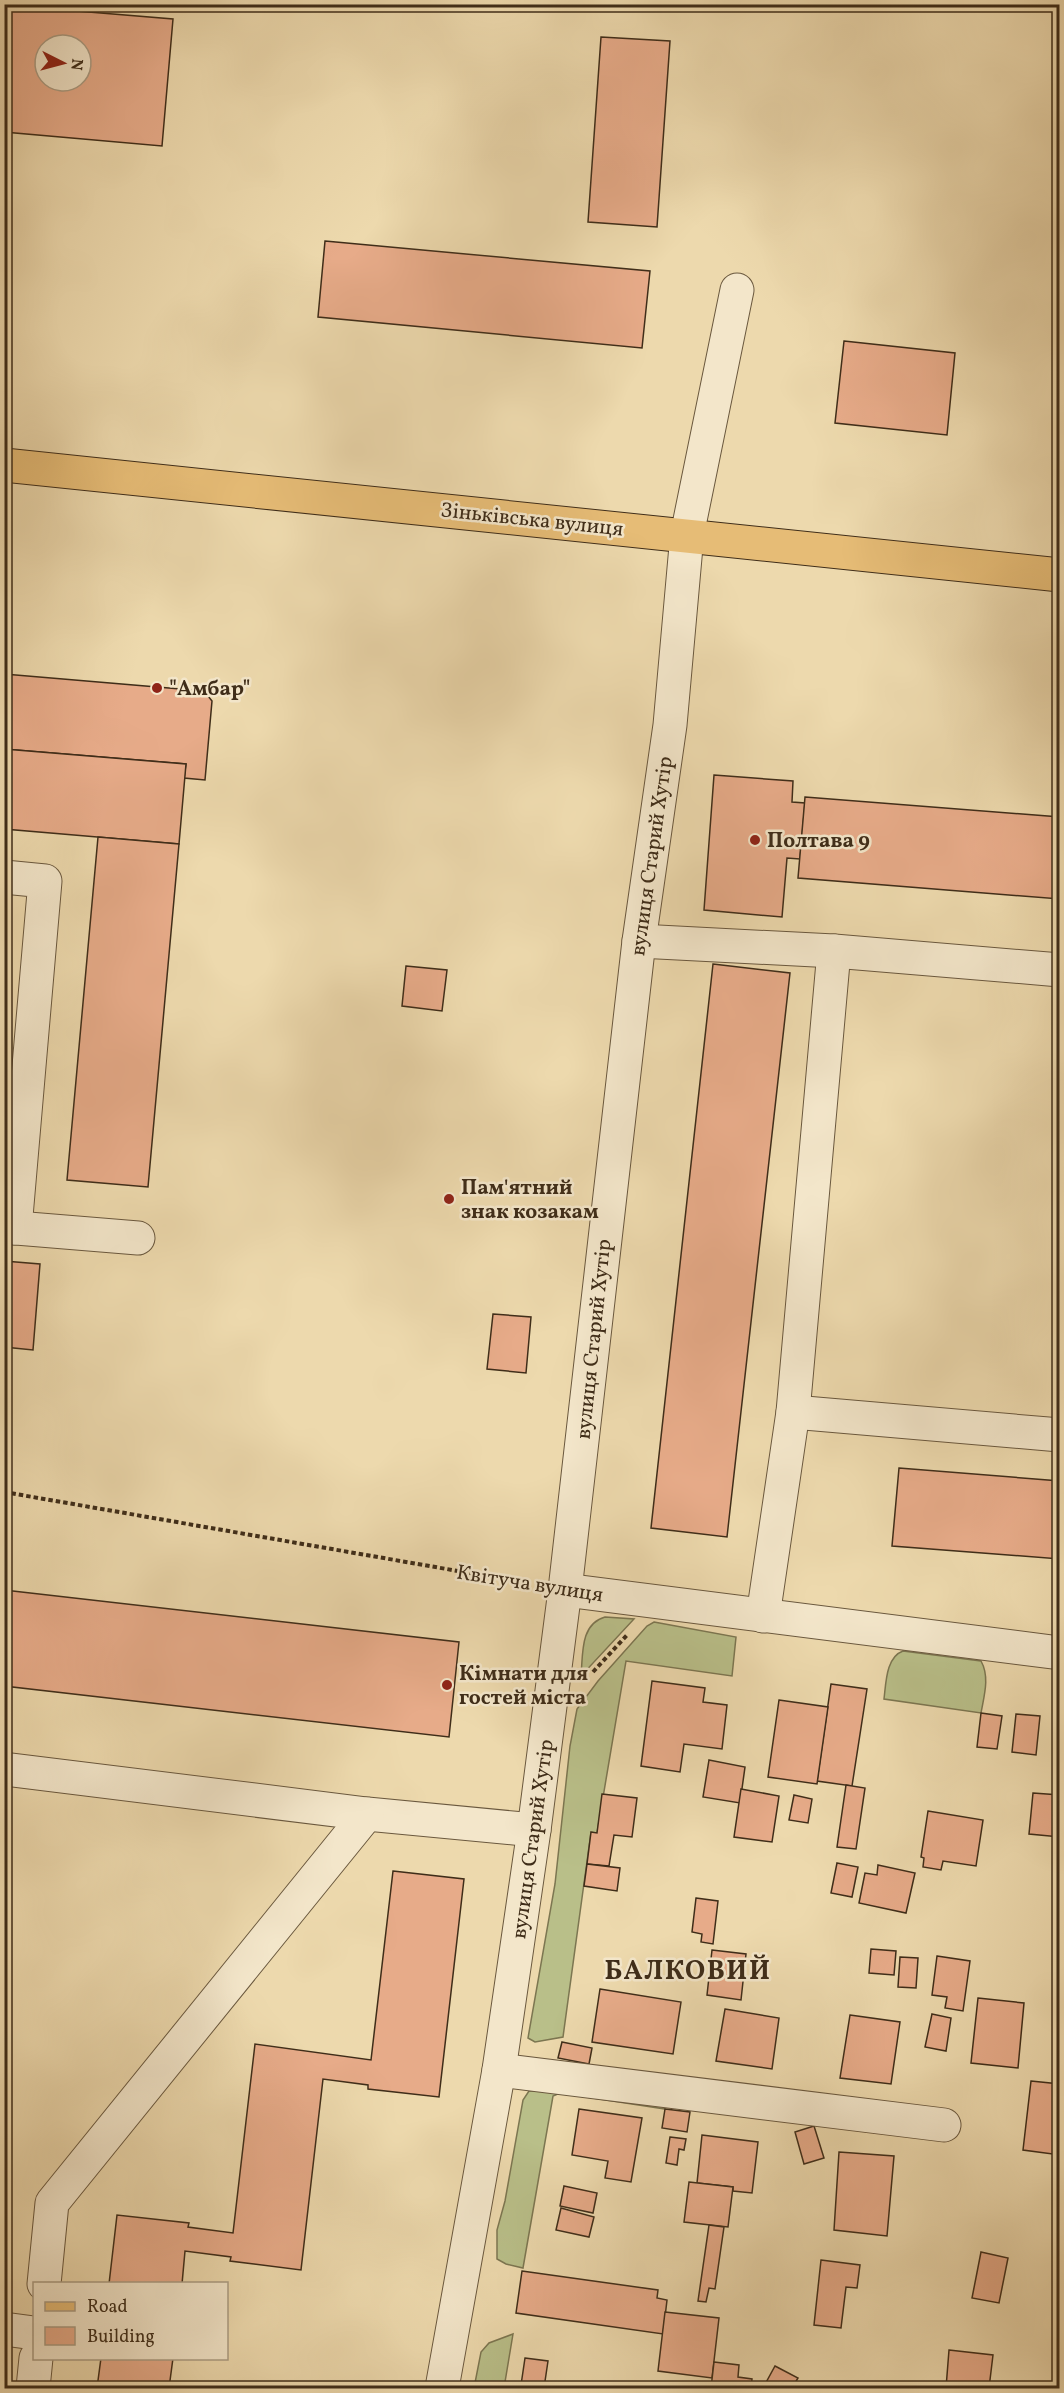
<svg xmlns="http://www.w3.org/2000/svg" width="1064" height="2393" font-family="Vollkorn,serif">
<rect width="100%" height="100%" fill="#edd9ad"/>
<filter id="stains"><feTurbulence type="fractalNoise" baseFrequency=".00333" numOctaves="4"/><feColorMatrix values="0 0 0 0 .2 0 0 0 0 .09 0 0 0 0 .02 0 0 0 .5 -.17"/></filter>
<radialGradient id="worn" r=".72"><stop offset=".6" stop-color="#630" stop-opacity="0"/><stop offset="1" stop-color="#630" stop-opacity=".3"/></radialGradient>
<g fill="#b9bf89" stroke="#7c7651" stroke-width="1.5">
<path d="M605 1617 634 1619 581 1676C583 1654 580 1624 605 1617Z"/>
<polygon points="654,1622 736,1637 732,1676 626,1661 597,1833 591,1832 563,2037 535,2042 528,2038 555,1884 570,1746 577,1709 598,1681 647,1626"/>
<path d="M903 1651 981 1661C990 1677 984 1696 981 1713L884 1699C886 1683 886 1657 903 1651Z"/>
<polygon points="560,2089 663,2104 665,2109 560,2093 553,2096 523,2268 506,2264 497,2259 497,2230 505,2201 523,2100 529,2091"/>
<polygon points="513,2334 504,2388 474,2388 481,2352 489,2343"/>
</g>
<g fill="#e7ab89" stroke="#3f2d19" stroke-width="1.5" fill-rule="evenodd">
<path d="M4 5 173 19 162 146 4 132ZM45 45H81V81H45Z"/>
<polygon points="601,37 670,41 657,227 588,222"/>
<polygon points="325,241 650,271 642,348 318,317"/>
<polygon points="844,341 955,353 947,435 835,423"/>
<polygon points="4,674 204,691 212,701 205,780 184,778 186,764 4,749"/>
<polygon points="4,749 186,764 179,844 4,829"/>
<polygon points="714,775 793,781 792,802 805,803 800,859 787,858 782,917 704,910"/>
<polygon points="805,797 1060,817 1060,899 798,878"/>
<polygon points="98,837 179,844 148,1187 67,1180"/>
<polygon points="713,964 790,973 727,1537 651,1528"/>
<polygon points="406,966 447,970 442,1011 402,1006"/>
<polygon points="4,1261 40,1264 33,1350 4,1347"/>
<polygon points="493,1314 531,1317 526,1373 487,1369"/>
<polygon points="899,1468 1060,1481 1060,1559 892,1546"/>
<polygon points="4,1590 459,1642 449,1737 4,1686"/>
<polygon points="652,1681 705,1688 703,1702 727,1705 722,1749 684,1744 680,1772 641,1766"/>
<polygon points="831,1684 867,1689 852,1786 817,1781"/>
<polygon points="779,1700 828,1707 817,1784 768,1777"/>
<polygon points="981,1713 1002,1716 997,1749 977,1747"/>
<polygon points="1016,1714 1040,1716 1036,1755 1012,1752"/>
<polygon points="709,1760 745,1767 740,1803 703,1797"/>
<polygon points="846,1785 865,1788 856,1849 837,1847"/>
<polygon points="741,1789 779,1796 772,1842 734,1837"/>
<polygon points="1033,1793 1060,1795 1060,1837 1029,1834"/>
<polygon points="602,1794 637,1798 632,1837 614,1835 609,1866 587,1864 591,1832 597,1833"/>
<polygon points="794,1795 812,1799 808,1823 789,1820"/>
<polygon points="928,1811 983,1820 976,1866 943,1861 941,1870 923,1867 924,1858 921,1857"/>
<polygon points="837,1863 858,1867 852,1897 831,1893"/>
<polygon points="587,1864 620,1868 617,1891 584,1886"/>
<polygon points="878,1865 915,1873 906,1913 859,1903 865,1873 877,1875"/>
<polygon points="393,1871 464,1879 439,2097 368,2089 368,2085 323,2079 301,2270 230,2261 231,2257 185,2251 182,2284 109,2284 117,2215 189,2223 188,2227 233,2233 255,2044 371,2060"/>
<polygon points="696,1898 718,1901 713,1944 701,1942 702,1934 692,1932"/>
<polygon points="871,1949 896,1951 894,1975 869,1973"/>
<polygon points="712,1950 746,1954 741,2000 707,1995"/>
<polygon points="937,1956 970,1961 963,2011 945,2008 947,1997 932,1995"/>
<polygon points="900,1957 918,1958 916,1988 898,1987"/>
<polygon points="600,1989 681,2002 673,2054 592,2042"/>
<polygon points="978,1998 1024,2003 1018,2068 971,2063"/>
<polygon points="725,2009 779,2018 772,2069 716,2061"/>
<polygon points="932,2014 951,2018 946,2051 925,2047"/>
<polygon points="850,2015 900,2022 891,2084 840,2078"/>
<polygon points="562,2042 592,2048 589,2064 558,2058"/>
<polygon points="1031,2081 1060,2084 1060,2155 1023,2150"/>
<polygon points="579,2109 642,2118 631,2182 605,2178 608,2161 572,2155"/>
<polygon points="665,2109 690,2112 687,2132 662,2128"/>
<polygon points="814,2126 824,2158 804,2164 795,2132"/>
<polygon points="702,2135 758,2142 752,2193 733,2191 733,2187 697,2183"/>
<polygon points="670,2137 686,2139 684,2150 679,2149 677,2165 666,2163"/>
<polygon points="839,2152 894,2156 887,2236 834,2230"/>
<polygon points="689,2182 733,2187 728,2227 684,2222"/>
<polygon points="564,2186 597,2193 593,2213 560,2206"/>
<polygon points="561,2208 594,2217 589,2237 556,2230"/>
<polygon points="709,2225 724,2227 715,2289 709,2288 706,2302 698,2301"/>
<polygon points="981,2252 1008,2258 999,2303 972,2298"/>
<polygon points="821,2260 860,2265 857,2288 846,2287 841,2328 814,2325"/>
<polygon points="522,2271 658,2290 657,2298 667,2300 663,2334 516,2313"/>
<polygon points="665,2312 719,2318 712,2378 658,2371"/>
<polygon points="949,2350 993,2355 989,2388 946,2388"/>
<polygon points="101,2358 173,2358 169,2388 97,2388"/>
<polygon points="525,2358 548,2361 544,2388 521,2385"/>
<polygon points="714,2362 739,2365 738,2377 752,2379 751,2388 711,2388"/>
<polygon points="775,2366 798,2378 792,2388 763,2388"/>
</g>
<g fill="none" stroke-linecap="round" stroke-linejoin="round">
<defs>
<g id="minor">
<polyline points="4,877 45,881 15,1228"/>
<polyline points="639,941 834,951 1060,970"/>
<polyline points="4,1227 138,1238"/>
<polyline points="793,1412 1060,1435"/>
<polyline points="565,1590 1060,1653"/>
<polyline points="763,1616 793,1412 834,951"/>
<polyline points="4,1769 367,1814 534,1830"/>
<polyline points="499,2070 944,2125"/>
<polyline points="44,2284 52,2203 367,1814"/>
<polyline points="4,2329 34,2333"/>
<polyline points="33,2388 36,2358"/>
<polyline points="442,2388 499,2070 534,1830 565,1590 639,941 670,725 687,535 737,290"/>
</g>
<polyline id="major" points="4,465 1060,575"/>
</defs>
<use href="#minor" stroke="#6a583e" stroke-width="35"/>
<use href="#major" stroke="#3f2d19" stroke-width="35"/>
<g stroke="#3f2d19" stroke-width="4" stroke-dasharray="4.5 3" stroke-linecap="butt">
<polyline points="4,1492 527,1583"/>
<polyline points="593,1672 627,1635"/>
</g>
<use href="#minor" stroke="#f3e6ca" stroke-width="33"/>
<use href="#major" stroke="#e6bc76" stroke-width="33"/>
</g>
<g fill="#8f2418" stroke="#f3e6ca" stroke-width="2">
<circle cx="157" cy="688" r="6"/>
<circle cx="755" cy="840" r="6"/>
<circle cx="449" cy="1199" r="6"/>
<circle cx="447" cy="1685" r="6"/>
</g>
<g text-anchor="middle" stroke-width="5" stroke-linejoin="round" paint-order="stroke">
<g font-size="21" fill="#3f2d19" stroke="#f3e6ca">
<text transform="translate(532 519) rotate(6)" y="7">Зіньківська вулиця</text>
<text transform="translate(651 856) rotate(-82)" y="7">вулиця Старий Хутір</text>
<text transform="translate(593 1339) rotate(-84)" y="7">вулиця Старий Хутір</text>
<text transform="translate(530 1583) rotate(9)" y="7">Квітуча вулиця</text>
<text transform="translate(532 1839) rotate(-82)" y="7">вулиця Старий Хутір</text>
</g>
<g font-size="21" font-weight="bold" fill="#3f2d19" stroke="#f3e6ca" text-anchor="start">
<text x="169" y="695">"Амбар"</text>
<text x="767" y="847">Полтава 9</text>
<text x="461" y="1194">Пам'ятний<tspan x="461" dy="24">знак козакам</tspan></text>
<text x="459" y="1680">Кімнати для<tspan x="459" dy="24">гостей міста</tspan></text>
</g>
<g font-size="27" font-weight="bold" letter-spacing="1.5" fill="#3f2d19" stroke="#f3e6ca">
<text x="688" y="1979">БАЛКОВИЙ</text>
</g>
</g>
<rect width="1064" height="2393" fill="none" stroke="#edd9ad" stroke-width="24"/>
<rect x="6" y="6" width="1052" height="2381" fill="none" stroke="#3f2d19" stroke-width="3"/>
<rect x="12" y="12" width="1040" height="2369" fill="none" stroke="#3f2d19" stroke-width="1.5"/>
<rect x="33" y="2282" width="195" height="78" fill="#f3e6ca" stroke="#ab9c83" stroke-width="1.5"/>
<rect x="45" y="2302" width="30" height="9" fill="#e6bc76" stroke="#ab9c83" stroke-width="1.5"/>
<text x="87" y="2312" font-size="18" fill="#3f2d19">Road</text>
<rect x="45" y="2327" width="30" height="18" fill="#e7ab89" stroke="#ab9c83" stroke-width="1.5"/>
<text x="87" y="2342" font-size="18" fill="#3f2d19">Building</text>
<g transform="translate(63 63) rotate(96)"><circle r="28" fill="#f3e6ca" stroke="#ab9c83" stroke-width="1.5"/>
<path d="M0-4.5L10 22L0 15L-10 22Z" fill="#8f2418"/>
<text y="-9" font-size="16" font-weight="bold" text-anchor="middle" fill="#3f2d19">N</text>
</g>
<rect width="100%" height="100%" filter="url(#stains)"/>
<rect width="100%" height="100%" fill="url(#worn)"/>
</svg>
